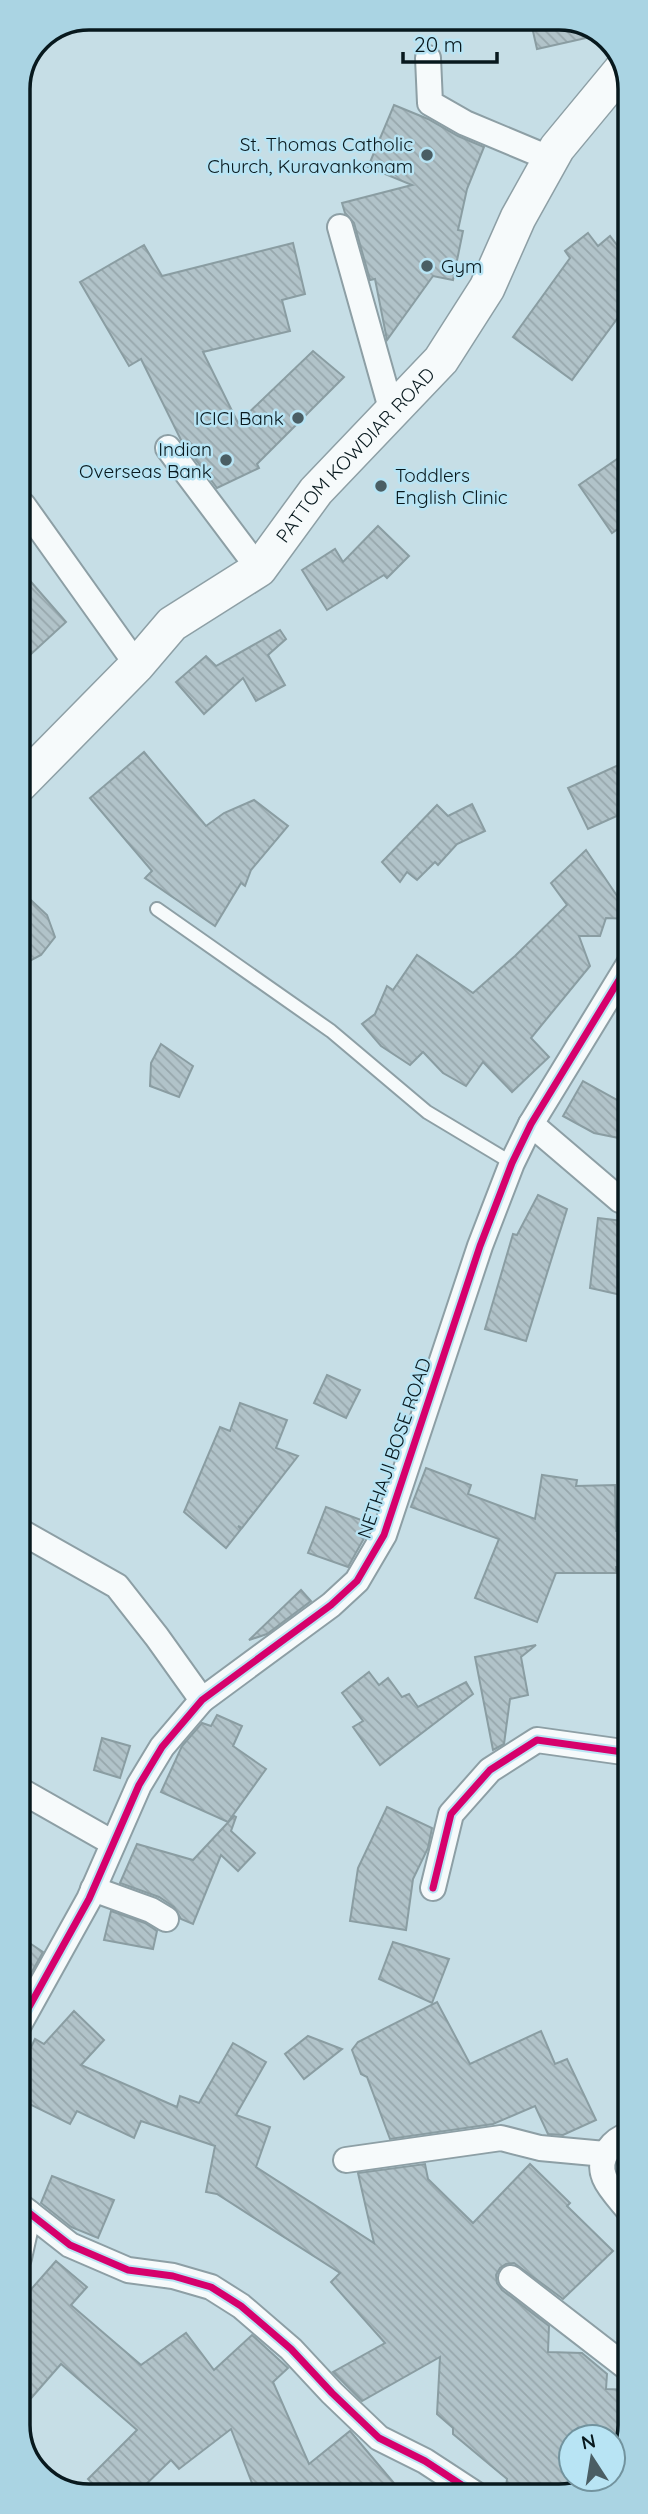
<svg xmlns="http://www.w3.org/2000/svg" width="648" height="2514" font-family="Quicksand,sans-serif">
<defs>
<pattern id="building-back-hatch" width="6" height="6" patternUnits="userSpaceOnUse" patternTransform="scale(1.75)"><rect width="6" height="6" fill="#b1c3c9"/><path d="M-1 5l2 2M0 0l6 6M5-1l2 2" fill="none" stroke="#97a7ac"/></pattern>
</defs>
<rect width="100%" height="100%" fill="#c6dee6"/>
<g fill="url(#building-back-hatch)" stroke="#8a9da2" stroke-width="2">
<polygon points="530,18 568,18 604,34 537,49"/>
<polygon points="394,105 428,119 458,136 484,147 467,189 458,230 463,231 453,280 433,276 387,340 375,279 370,280 354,223 345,213 342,203 412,185 368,167"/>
<polygon points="588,233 598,246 610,236 629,261 629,335 617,319 572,380 513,337 570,258 565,251"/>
<polygon points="293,243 305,294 282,300 290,331 203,352 238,423 313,351 344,377 257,464 259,468 217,488 181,440 141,359 129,366 80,282 144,245 162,276"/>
<polygon points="629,451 629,521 612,533 579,485"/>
<polygon points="378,526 409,556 387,578 384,575 327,610 302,570 335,549 343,562"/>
<polygon points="18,567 66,622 18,666"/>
<polygon points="280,630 286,639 268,655 285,685 256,701 243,678 204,714 176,682 206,656 216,666"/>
<polygon points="144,752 206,826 224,813 254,800 288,826 251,870 245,886 241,883 215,926 145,878 152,871 90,798"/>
<polygon points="623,763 630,777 630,810 588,829 568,788"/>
<polygon points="472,804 485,831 457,844 438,865 435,862 417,880 407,872 400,882 382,862 437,805 448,816"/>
<polygon points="586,850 630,915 630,919 606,918 600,936 579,936 590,966 531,1038 549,1057 512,1092 483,1062 466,1086 443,1073 423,1052 410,1065 381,1046 362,1024 375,1014 387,986 393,990 417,955 473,993 515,956 567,905 551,883"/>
<polygon points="18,888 47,915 55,937 41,955 18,967"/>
<polygon points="161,1044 193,1066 179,1097 150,1086 151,1063"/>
<polygon points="583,1081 630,1107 630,1114 619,1138 594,1133 563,1116"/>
<polygon points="538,1195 567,1209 526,1341 485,1329 513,1234 517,1235"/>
<polygon points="598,1218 630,1222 630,1297 590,1288"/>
<polygon points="327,1375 360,1390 346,1418 314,1403"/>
<polygon points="240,1403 287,1420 276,1448 298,1456 242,1528 238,1526 241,1529 226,1548 184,1512 220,1427 230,1431"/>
<polygon points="426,1468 471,1485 468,1494 535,1519 542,1475 577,1480 576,1486 615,1485 616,1531 630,1533 630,1568 616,1567 616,1573 556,1573 537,1622 475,1598 499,1539 411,1507"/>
<polygon points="326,1507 372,1524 348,1567 308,1553"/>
<polygon points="301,1590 311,1601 267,1634 249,1640"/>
<polygon points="536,1645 521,1657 528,1695 510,1699 504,1744 493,1750 475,1657"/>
<polygon points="369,1672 379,1685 388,1678 402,1697 409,1694 418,1707 466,1682 473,1694 380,1765 353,1727 363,1721 342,1693"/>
<polygon points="217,1715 242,1726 233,1746 266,1769 228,1822 161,1792 182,1746 202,1723 211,1726"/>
<polygon points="102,1738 130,1746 120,1778 94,1770"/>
<polygon points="387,1807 432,1828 428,1848 413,1879 406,1930 350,1921 358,1868"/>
<polygon points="234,1816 236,1817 231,1831 255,1853 238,1871 221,1855 193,1924 181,1919 174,1907 159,1897 120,1883 137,1844 193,1860"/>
<polygon points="111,1911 145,1923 157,1931 153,1949 104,1940"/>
<polygon points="19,1936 43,1952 19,1995"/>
<polygon points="393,1942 449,1959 432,2003 379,1979"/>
<polygon points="437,2002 470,2064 541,2031 555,2064 567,2059 596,2120 563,2135 548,2134 535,2106 493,2124 390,2139 367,2077 361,2074 352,2050 358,2042"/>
<polygon points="74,2011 104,2040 81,2065 177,2107 180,2096 199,2103 233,2043 266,2062 236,2115 270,2127 256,2167 374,2243 358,2173 425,2164 428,2179 473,2223 530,2164 570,2203 567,2206 613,2251 563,2299 514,2263 506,2264 500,2268 496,2275 497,2283 502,2290 549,2326 548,2352 582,2353 607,2374 606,2389 630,2390 630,2426 613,2472 613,2437 571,2437 571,2479 601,2479 573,2495 505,2495 507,2479 453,2434 453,2428 437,2414 440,2357 362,2401 333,2372 385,2343 331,2282 340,2273 217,2194 206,2192 215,2146 141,2121 134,2138 77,2111 70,2124 19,2099 19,2072 35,2039 44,2044"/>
<polygon points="308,2036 342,2049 304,2079 285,2054"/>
<polygon points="52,2176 114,2200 98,2238 71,2227 41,2203"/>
<polygon points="56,2261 87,2287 71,2305 141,2365 186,2333 214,2370 252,2335 288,2368 273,2382 309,2464 350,2431 404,2495 257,2496 231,2429 179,2469 171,2460 134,2496 105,2496 88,2479 137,2430 61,2364 19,2412 19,2303"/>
</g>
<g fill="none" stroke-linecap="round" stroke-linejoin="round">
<defs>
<polyline id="service" points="157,909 331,1031 427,1112 512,1163"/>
<g id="minor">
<polyline points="428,58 430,103 465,123 551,159"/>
<polyline points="340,227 392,412"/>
<polyline points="168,448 259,569"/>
<polyline points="23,505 137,665"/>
<polyline points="531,1124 620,1200 630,1204"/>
<polyline points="18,1530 117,1586 157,1637 202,1700"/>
<polyline points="18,1789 113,1843"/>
<polyline points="433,1888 451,1814 490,1770 537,1740 630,1753"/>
<polyline points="93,1889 151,1910 166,1919"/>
<polyline points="19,2025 89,1899 139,1785 162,1747 202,1700 331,1605 357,1581 384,1535 480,1246 512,1163 531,1124 630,962"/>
<path d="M630 2134C621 2137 614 2141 608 2150 591 2174 615 2193 630 2212"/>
<polyline points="346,2160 501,2138 540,2148 605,2154"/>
<polyline points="19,2205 70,2245 128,2270 173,2276 211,2287 241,2306 291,2349 332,2393 379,2438 425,2461 477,2495"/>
<polyline points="19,2258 29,2213"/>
<polyline points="511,2278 630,2370"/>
</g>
<g id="secondary">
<path id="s1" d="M18 786 137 665 172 624 259 569 316 491 441 360 487 288 518 218 557 148 624 67"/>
</g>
</defs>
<use href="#service" stroke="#8d9fa5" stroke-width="16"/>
<use href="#minor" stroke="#8d9fa5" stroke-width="28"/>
<use href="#secondary" stroke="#8d9fa5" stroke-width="38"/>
<use href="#service" stroke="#f6fafb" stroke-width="12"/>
<use href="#minor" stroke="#f6fafb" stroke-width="24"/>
<use href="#secondary" stroke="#f6fafb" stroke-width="35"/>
<defs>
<g id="cycleway">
<polyline points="433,1888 451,1814 490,1770 537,1740 630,1753"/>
<polyline points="19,2025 89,1899 139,1785 162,1747 202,1700 331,1605 357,1581 384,1535 480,1246 512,1163 531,1124 630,962"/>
<polyline points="19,2205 70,2245 128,2270 173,2276 211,2287 241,2306 291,2349 332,2393 379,2438 425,2461 477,2495"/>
</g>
</defs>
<use href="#cycleway" stroke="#b8e4f4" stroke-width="11"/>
<use href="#cycleway" stroke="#d6006c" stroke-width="7"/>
</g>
<g fill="#4a5e64" stroke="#b8e4f4" stroke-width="2.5">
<circle cx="427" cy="155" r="7"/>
<circle cx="427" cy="266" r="7"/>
<circle cx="298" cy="418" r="7"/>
<circle cx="226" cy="460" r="7"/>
<circle cx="381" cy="486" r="7"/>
</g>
<g text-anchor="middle" stroke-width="5" stroke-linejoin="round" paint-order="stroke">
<g font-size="19" fill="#08191e" stroke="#b8e4f4" text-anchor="end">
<text x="413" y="151">St. Thomas Catholic<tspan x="413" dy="22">Church, Kuravankonam</tspan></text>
<text x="441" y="273" text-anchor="start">Gym</text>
<text x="284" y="425">ICICI Bank</text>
<text x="212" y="456">Indian<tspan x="212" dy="22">Overseas Bank</tspan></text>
<text x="395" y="482" text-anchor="start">Toddlers<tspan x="395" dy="22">English Clinic</tspan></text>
</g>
<g font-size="19" fill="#08191e" stroke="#b8e4f4">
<text dy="7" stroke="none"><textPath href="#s1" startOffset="476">PATTOM KOWDIAR ROAD</textPath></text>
<text transform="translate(394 1448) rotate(-71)" y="7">NETHAJI BOSE ROAD</text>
</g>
</g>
<path d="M0 0H648V2514H0ZM89 30H559A59 59 0 0 1 618 89V2425A59 59 0 0 1 559 2484H89A59 59 0 0 1 30 2425V89A59 59 0 0 1 89 30Z" fill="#aad4e3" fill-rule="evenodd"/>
<path fill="none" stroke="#08191e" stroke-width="3.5" d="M89 30H559A59 59 0 0 1 618 89V2425A59 59 0 0 1 559 2484H89A59 59 0 0 1 30 2425V89A59 59 0 0 1 89 30Z"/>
<g transform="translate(592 2458) rotate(348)"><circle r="33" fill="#b8e4f4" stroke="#72939e" stroke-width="2"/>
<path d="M0-5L12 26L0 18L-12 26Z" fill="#4a5e64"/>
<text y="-10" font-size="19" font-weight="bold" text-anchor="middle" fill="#08191e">N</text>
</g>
<path d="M403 52v10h94v-10" fill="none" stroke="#08191e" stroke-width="3.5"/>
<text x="414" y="52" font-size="21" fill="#08191e" stroke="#b8e4f4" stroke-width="5" paint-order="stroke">20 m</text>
</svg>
